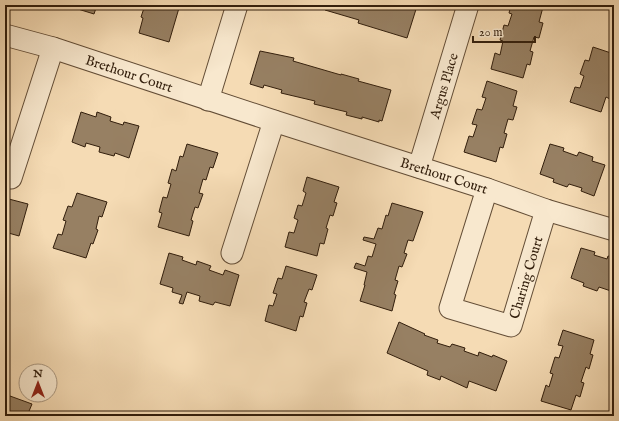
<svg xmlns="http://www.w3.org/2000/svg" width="619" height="421" font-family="'IM FELL English',serif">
<rect width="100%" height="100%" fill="#f5dbb4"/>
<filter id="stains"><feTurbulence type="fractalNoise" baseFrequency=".005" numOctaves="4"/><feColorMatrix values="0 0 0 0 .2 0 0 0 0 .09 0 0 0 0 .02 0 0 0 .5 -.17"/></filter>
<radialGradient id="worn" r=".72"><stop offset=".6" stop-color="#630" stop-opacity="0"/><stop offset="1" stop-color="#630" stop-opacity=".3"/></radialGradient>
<g fill="#978063" stroke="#321e0c">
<polygon points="65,5 97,5 94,14"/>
<polygon points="145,5 182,5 181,9 179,8 169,42 139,33 143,18 141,17"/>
<polygon points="316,5 413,5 417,6 407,38 358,23 359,20 325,10 326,8"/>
<polygon points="511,5 534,5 543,7 539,22 543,23 539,38 534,37 530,51 533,52 530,65 527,64 523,78 491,69 495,53 500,55 503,41 500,40 504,25 508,26 512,14 509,13"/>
<polygon points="593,47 614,54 614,75 611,84 614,85 614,86 610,99 606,97 601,112 570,102 575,87 580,88 584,76 580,74 585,60 589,61"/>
<polygon points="260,51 294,58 293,61 341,75 341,74 359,79 358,81 391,90 382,121 379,120 379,122 362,117 362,119 346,115 347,112 314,104 315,101 281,93 282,90 264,85 263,88 250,84"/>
<polygon points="487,81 517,91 513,106 517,107 513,120 508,119 504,133 507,134 503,148 500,147 496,162 464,152 469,136 473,137 477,125 472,124 477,109 482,110 486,98 482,97"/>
<polygon points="81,112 96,117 97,112 111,117 110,121 123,125 124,122 139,126 129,158 115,153 114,156 99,152 100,147 86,143 85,147 72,142"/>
<polygon points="187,144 218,153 213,168 210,167 206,180 203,179 199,193 203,194 198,208 195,207 191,220 193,221 189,236 158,227 162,213 159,212 163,197 167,198 171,184 168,183 172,169 176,171 180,156 183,157"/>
<polygon points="550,144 564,148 563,151 577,156 579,152 593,157 592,161 605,165 594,196 581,191 582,188 569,184 567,187 553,182 554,179 540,174"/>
<polygon points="307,177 339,187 334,202 337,203 333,216 330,215 326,228 328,229 324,244 320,243 317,256 285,247 289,232 294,233 298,220 294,218 298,205 302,206 306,193 303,191"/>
<polygon points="77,193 107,202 102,217 99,216 96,229 98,230 93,244 91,243 86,258 53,248 58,234 62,235 66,221 63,220 68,206 72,207"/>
<polygon points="5,198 28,204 19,236 5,232"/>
<polygon points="392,203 423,212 413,241 408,240 404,253 407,254 402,267 399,266 395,280 398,281 394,294 396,295 392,311 360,301 365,285 364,285 367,272 354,268 356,263 365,266 368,256 372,257 376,244 363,240 364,237 374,239 378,228 382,229 386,215 388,216"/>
<polygon points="581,248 595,252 594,255 607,259 608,256 614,257 614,296 610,295 611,291 599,287 597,291 583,286 584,283 571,278"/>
<polygon points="169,253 183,257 182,260 196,265 197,261 211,266 209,270 223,275 225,270 239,275 230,306 215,302 213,305 199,301 200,296 187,292 183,304 179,303 182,295 172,292 173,288 160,284"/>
<polygon points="286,266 317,275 312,290 309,289 304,302 307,303 303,317 300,316 296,331 265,321 269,305 273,306 277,294 273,293 278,278 282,279"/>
<polygon points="399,322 425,334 424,335 438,340 437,343 450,347 452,344 465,348 464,351 478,356 479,352 492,357 493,355 507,361 496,391 469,381 467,388 441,376 440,380 427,375 428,371 387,353"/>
<polygon points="563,330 594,340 590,354 593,355 589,369 586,367 581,382 584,383 580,397 576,395 571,410 541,401 546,385 549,387 553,374 550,373 555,357 559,358 563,346 558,345"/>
<polygon points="10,396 32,404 27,416 5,416 5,410"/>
</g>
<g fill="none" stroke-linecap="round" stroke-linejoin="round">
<defs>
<g id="street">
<path id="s1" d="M5 35 53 48 274 121 487 189 546 210 614 230"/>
<polyline points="208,100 237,5"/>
<path id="s2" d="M419 167 468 5"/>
<polyline points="11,178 53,48"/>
<path id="s3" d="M487 189 450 308 511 326 546 210"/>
<polyline points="232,253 274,121"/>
</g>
</defs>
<use href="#street" stroke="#634d36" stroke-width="23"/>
<use href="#street" stroke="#f8e8ce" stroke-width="21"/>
</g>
<g text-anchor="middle" stroke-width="3" stroke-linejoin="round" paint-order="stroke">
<g font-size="14" fill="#321e0c" stroke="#f8e8ce">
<text dy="5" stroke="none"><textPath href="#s1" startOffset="130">Brethour Court</textPath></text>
<text dy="5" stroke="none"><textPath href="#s2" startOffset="85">Argus Place</textPath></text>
<text dy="5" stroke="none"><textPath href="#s1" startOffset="461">Brethour Court</textPath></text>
<text dy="5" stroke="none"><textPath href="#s3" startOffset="239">Charing Court</textPath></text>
</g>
</g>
<rect width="619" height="421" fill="none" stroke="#f5dbb4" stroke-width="20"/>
<rect x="6" y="6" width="607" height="409" fill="none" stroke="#321e0c" stroke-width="2"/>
<rect x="10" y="10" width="599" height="401" fill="none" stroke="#321e0c"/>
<g transform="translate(38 383)"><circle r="19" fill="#f8e8ce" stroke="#a99780"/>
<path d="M0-3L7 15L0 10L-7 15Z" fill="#8f2418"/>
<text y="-6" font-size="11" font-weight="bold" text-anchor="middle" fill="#321e0c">N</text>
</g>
<path d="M473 36v6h62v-6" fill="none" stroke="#321e0c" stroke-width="2"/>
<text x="479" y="36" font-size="12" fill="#321e0c" stroke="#f8e8ce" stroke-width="3" paint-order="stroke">20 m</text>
<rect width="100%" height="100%" filter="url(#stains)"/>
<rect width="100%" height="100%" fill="url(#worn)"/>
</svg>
